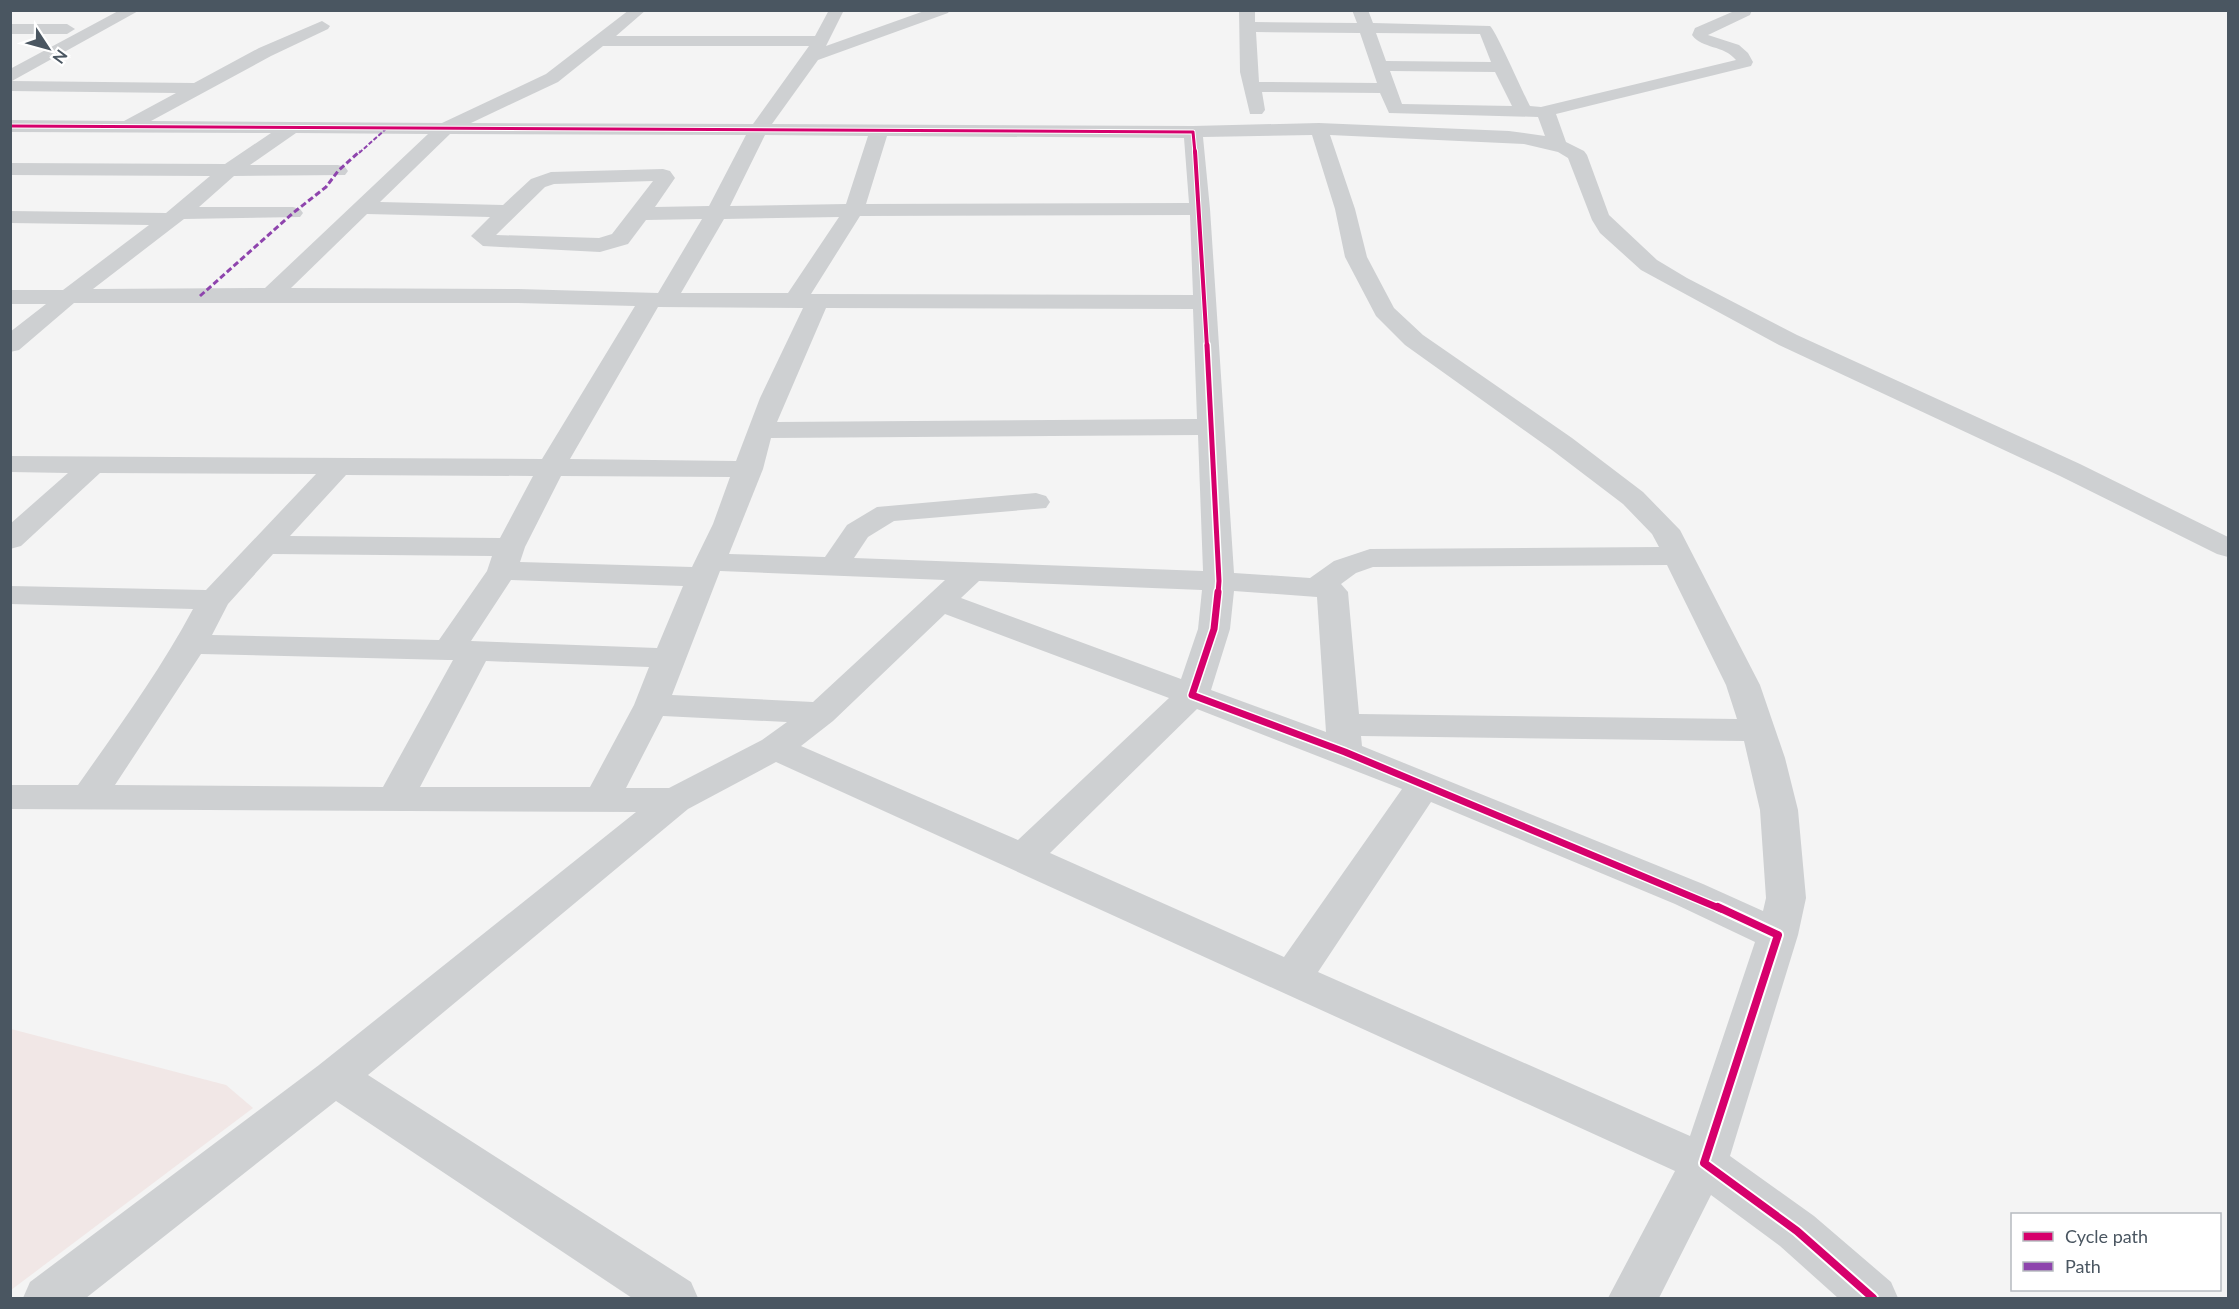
<svg xmlns="http://www.w3.org/2000/svg" width="2239" height="1309" font-family="Lato,sans-serif">
<rect width="100%" height="100%" fill="#f4f4f4"/>
<polygon fill="#f1e7e6" points="11,1029 226,1085 253,1108 11,1290"/>
<g fill="none" stroke-linecap="round" stroke-linejoin="round">
<g fill="#ced0d2" fill-rule="evenodd">
<path d="M120 10H140L12 81 194 83 259 48 322 21 330 26 328 29 271 56 151 121 442 123 546 74 629 10H646L616 36H815L829 10H844L826 46 927 10H950L948 13 818 60 772 124 1193 126 1319 123 1509 131 1545 136 1538 117 1389 113 1380 93 1262 92 1265 110 1262 114H1250L1240 72 1239 10H1255V22L1357 23 1352 10H1368L1373 23 1490 26C1495 29 1524 95 1530 106L1541 107 1736 60C1724 45 1702 49 1692 35L1695 28 1732 12 1731 10H1752L1750 15 1708 35 1739 45 1748 53 1753 62 1751 66 1556 114 1566 142 1584 151 1587 155 1609 215 1657 260 1687 278 1797 335 2080 464 2228 537V557L2217 554 2060 476 1779 345 1641 270 1600 233 1592 220 1568 158 1558 152 1524 144 1330 135 1355 209 1367 257 1394 308 1423 335 1572 438 1643 492 1680 530 1760 685 1785 758 1798 810 1806 898 1798 935 1730 1156 1814 1216 1891 1282 1898 1298H1838L1780 1246 1711 1195 1659 1298H1608L1675 1171 776 762 688 809 368 1075 691 1282 698 1298H632L336 1101 86 1298H23L30 1282 319 1065 636 812 10 809V785H78C118 728 160 671 193 609L10 604V586L206 590 316 474 100 473 21 546 10 549V524L68 473 10 472V456L542 459 635 306 518 303H74L19 350 10 352V332L46 304H10V290H63L149 225 10 223V211L166 213 210 176 10 175V163L225 164 271 133 10 132V120L124 121 176 93 10 91V69ZM1256 32 1360 33 1377 83 1259 82ZM1376 33 1480 34 1491 62 1386 61ZM603 46H809L753 124 471 123 558 82ZM1390 71 1495 72 1512 106 1402 104ZM296 133 428 134 265 288 93 289 184 219 300 217 303 213 300 209 293 207H199L234 176 345 175 348 171 345 167 338 165H250ZM450 134 746 135 709 206 655 207 675 178 670 171 663 169 551 172 531 179 503 205 380 202ZM765 135 868 136 846 204 730 206ZM1312 135 1335 209 1345 257 1376 316 1405 345 1552 450 1623 504 1652 534 1659 547 1370 549 1334 561 1310 578 1234 573 1210 209 1203 137ZM887 136 1184 138 1189 203 866 204ZM653 181 612 234 599 238 496 235 545 187 554 184ZM367 214 490 217 471 236 483 246 600 252 628 244 646 220 702 219 658 293 518 289 291 288ZM1190 215 1193 295 811 294 860 216ZM839 217 788 293H681L724 219ZM658 307 803 308 760 398 736 461 570 459ZM826 308 1193 309 1197 419 777 422ZM1198 435 1203 571 854 558 868 537 894 521 1046 508 1050 502 1046 496 1036 493 877 507 847 525 825 557 729 554 763 469 771 438ZM346 475 533 476 500 538 290 536ZM561 476 730 477 713 524 692 567 520 562 525 547ZM273 554 492 556 487 571 439 640 212 635 228 604ZM1667 565 1726 685 1737 719 1359 714 1348 592 1341 584 1356 573 1373 567ZM720 571 945 580 813 702 672 695ZM511 580 683 586 657 648 471 641ZM979 581 1202 590 1198 629 1181 679 961 598ZM1234 591 1317 597 1326 732 1211 690 1230 629ZM945 614 1169 698 1018 840 801 746 833 721ZM201 654 448 660H453L383 787 115 785ZM486 661 649 667 634 705 590 787H420ZM1197 709 1402 789 1284 957 1050 853ZM663 716 787 722 762 740 669 788H626ZM1361 736 1744 741 1760 810 1766 898 1763 911 1703 884 1362 746ZM1431 802 1675 904 1755 942 1690 1136 1318 972Z"/>
<polygon points="10,24 67,24 75,29 67,34 10,34"/>
</g>
<polyline stroke="#8e44ad" stroke-width="2" stroke-dasharray="4.5 2" stroke-linecap="butt" points="359,153 387,128"/>
<polyline stroke="#8e44ad" stroke-width="3" stroke-dasharray="6 3" stroke-linecap="butt" points="200,296 293,213 326,187 338,171 360,151"/>
<defs>
<polyline id="cycleway-far4" points="10,126 1193,132 1195,153"/>
<polyline id="cycleway-far3" points="1195,151 1207,347"/>
<polyline id="cycleway-far2" points="1207,345 1219,581 1218,594"/>
<polyline id="cycleway-far1" points="1218,592 1214,629 1192,695 1345,752 1721,909"/>
<polyline id="cycleway" points="1718,907 1778,935 1704,1163 1797,1231 1873,1298"/>
</defs>
<use href="#cycleway-far4" stroke="#fff" stroke-width="5"/>
<use href="#cycleway-far3" stroke="#fff" stroke-width="6"/>
<use href="#cycleway-far2" stroke="#fff" stroke-width="8"/>
<use href="#cycleway-far1" stroke="#fff" stroke-width="10"/>
<use href="#cycleway" stroke="#fff" stroke-width="12"/>
<use href="#cycleway-far4" stroke="#d6006c" stroke-width="3"/>
<use href="#cycleway-far3" stroke="#d6006c" stroke-width="4"/>
<use href="#cycleway-far2" stroke="#d6006c" stroke-width="5"/>
<use href="#cycleway-far1" stroke="#d6006c" stroke-width="7"/>
<use href="#cycleway" stroke="#d6006c" stroke-width="8"/>
</g>
<rect width="2239" height="1309" fill="none" stroke="#4a5661" stroke-width="24"/>
<rect x="2011" y="1213" width="210" height="78" fill="#ffffff" stroke="#b7bbc0" stroke-width="1.5"/>
<rect x="2023" y="1232" width="30" height="9" fill="#d6006c" stroke="#b7bbc0" stroke-width="1.5"/>
<text x="2065" y="1243" font-size="18" fill="#4a5661">Cycle path</text>
<rect x="2023" y="1262" width="30" height="9" fill="#8e44ad" stroke="#b7bbc0" stroke-width="1.5"/>
<text x="2065" y="1273" font-size="18" fill="#4a5661">Path</text>
<g transform="translate(48 48) rotate(126)" stroke="#ffffff" stroke-width="4.5" paint-order="stroke">
<path d="M0-4.5L10 22L0 15L-10 22Z" fill="#4a5661"/>
<text y="-9" font-size="16" font-weight="bold" text-anchor="middle" fill="#4a5661">N</text>
</g>
</svg>
